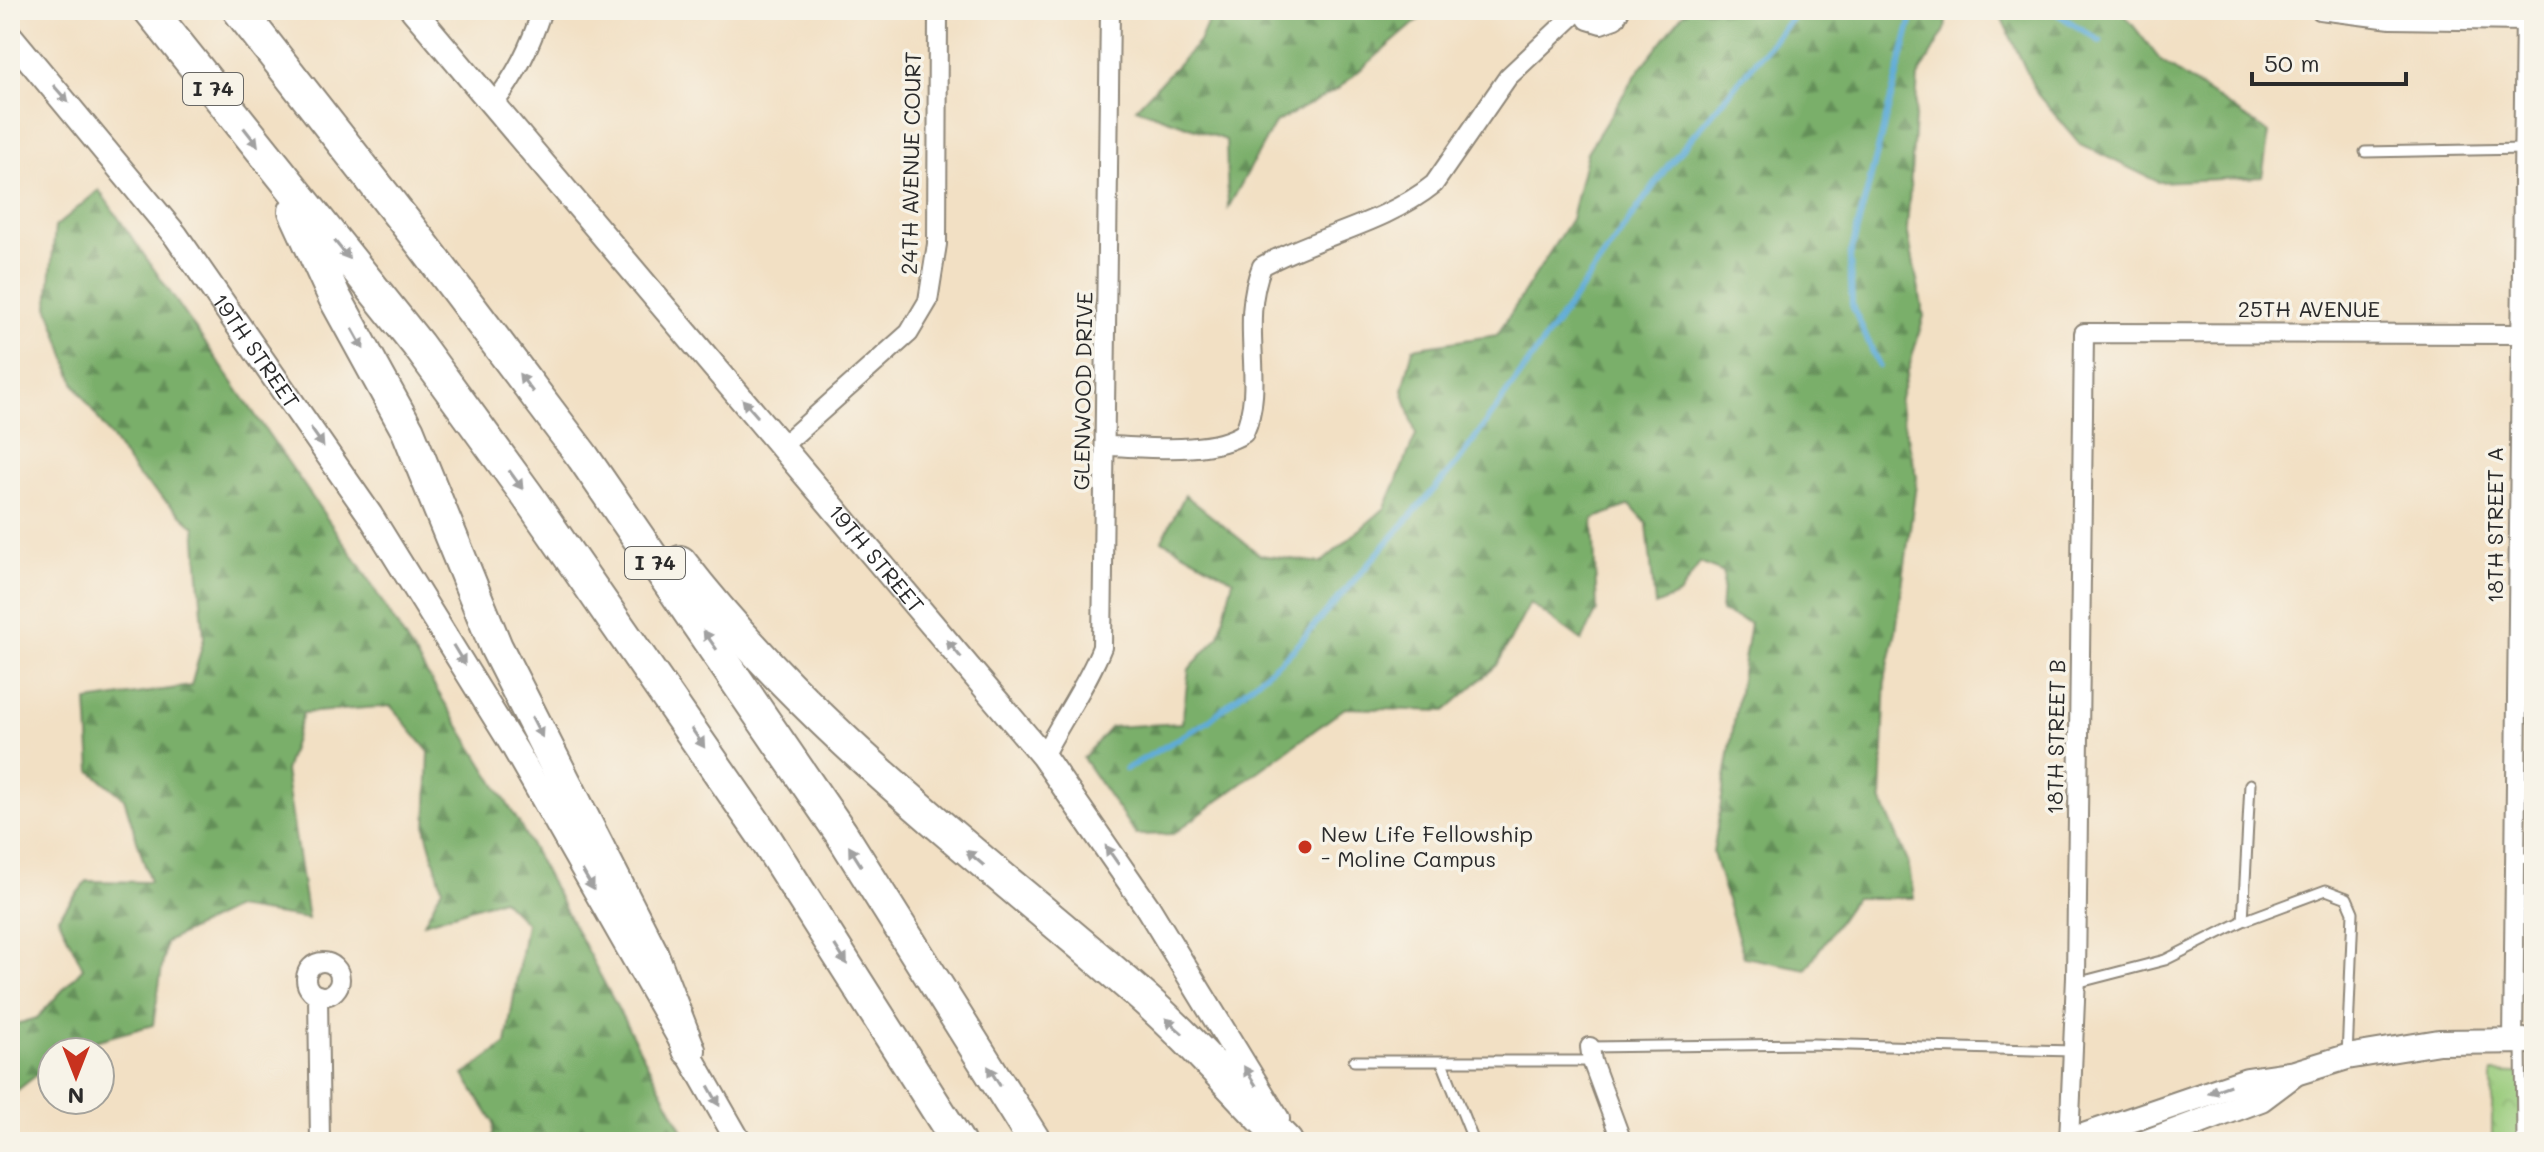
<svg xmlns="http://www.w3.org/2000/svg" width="2544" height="1152" font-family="Mali,sans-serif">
<defs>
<pattern id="forest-firs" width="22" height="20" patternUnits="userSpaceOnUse" patternTransform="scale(2)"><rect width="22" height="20" fill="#7aaf6b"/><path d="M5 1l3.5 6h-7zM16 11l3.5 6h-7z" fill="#648f58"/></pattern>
<pattern id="park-crowns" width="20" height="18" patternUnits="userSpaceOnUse" patternTransform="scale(2)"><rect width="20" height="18" fill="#99cb7b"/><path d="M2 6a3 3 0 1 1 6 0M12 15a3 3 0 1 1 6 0" fill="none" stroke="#84ae6a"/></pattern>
</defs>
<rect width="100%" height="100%" fill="#f7f3e8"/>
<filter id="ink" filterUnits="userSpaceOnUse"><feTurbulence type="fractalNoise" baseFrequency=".0125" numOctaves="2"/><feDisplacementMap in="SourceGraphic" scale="16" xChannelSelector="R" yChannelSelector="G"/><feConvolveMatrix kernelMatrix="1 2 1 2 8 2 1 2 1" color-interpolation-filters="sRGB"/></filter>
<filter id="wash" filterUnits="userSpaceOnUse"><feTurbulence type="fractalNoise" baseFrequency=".006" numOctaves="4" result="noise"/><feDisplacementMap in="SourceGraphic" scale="32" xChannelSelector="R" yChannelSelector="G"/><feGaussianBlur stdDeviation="1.8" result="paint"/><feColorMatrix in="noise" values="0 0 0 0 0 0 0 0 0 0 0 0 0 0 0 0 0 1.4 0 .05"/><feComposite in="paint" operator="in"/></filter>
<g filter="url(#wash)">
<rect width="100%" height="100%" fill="#f2e0c4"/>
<g fill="url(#forest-firs)" stroke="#526d4b" stroke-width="2">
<polygon points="1213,10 1430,10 1338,89 1275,123 1228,208 1226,140 1136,108 1199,42"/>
<polygon points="1686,10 1947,10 1945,30 1918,77 1907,229 1924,316 1899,402 1917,477 1896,631 1886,675 1881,799 1908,861 1914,898 1855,898 1806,969 1744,957 1713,853 1750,623 1721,612 1724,573 1700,563 1679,595 1655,605 1647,524 1630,505 1593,519 1597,610 1582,641 1530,603 1497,665 1445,711 1345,708 1173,834 1136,835 1083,758 1111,727 1182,723 1189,669 1219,636 1233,580 1162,540 1185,495 1260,555 1321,563 1385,508 1416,435 1403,390 1413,348 1497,335 1571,219 1587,152 1637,73"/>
<polygon points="1998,10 2121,10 2161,61 2269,133 2262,177 2158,182 2080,144 2037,94"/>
<polygon points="99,190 360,566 518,821 689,1142 492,1142 494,1123 464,1075 506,1044 526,923 502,899 424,923 442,888 426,831 429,752 391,706 303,713 285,771 308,919 235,908 166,942 153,1025 73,1047 66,1052 52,1052 52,1063 10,1096 10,1026 37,1018 83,968 58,917 87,881 150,882 124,798 91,771 87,701 191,686 204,638 195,527 137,475 75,385 48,306 55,227"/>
</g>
<polygon fill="url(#park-crowns)" stroke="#627b53" stroke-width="2" points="2492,1072 2534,1074 2534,1142 2492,1142"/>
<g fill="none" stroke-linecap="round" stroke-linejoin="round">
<g stroke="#5eacd7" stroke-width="6">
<polyline points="2051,10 2100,41"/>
<polyline points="1879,366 1852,305 1850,257 1914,10"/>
<polyline points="1126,769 1207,722 1292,651 1459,461 1667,167 1799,10"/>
</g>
</g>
</g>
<g filter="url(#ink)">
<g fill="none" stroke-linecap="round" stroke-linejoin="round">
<defs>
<g id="lane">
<polyline points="2365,152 2524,149"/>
<polyline points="2515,858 2534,858"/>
<polyline points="2243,921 2250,784"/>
<polyline points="2076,983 2165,960 2243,921 2326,890 2347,898 2353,912 2347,1057"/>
<polyline points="2521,1041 2522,1142"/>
<polyline points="1590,1047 1813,1044 2073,1051"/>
<polyline points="1354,1061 1592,1061"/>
<polyline points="1442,1062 1474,1142"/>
</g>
<g id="street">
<polyline points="1581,10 1588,20 1601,24 1615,19 1620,10"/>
<polyline points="2320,10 2391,19 2525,21"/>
<path d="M492 106C516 76 530 47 542 10"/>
<polyline points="782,446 909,333 928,301 937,244 938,10"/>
<path d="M1107 446C1146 447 1211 455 1244 433 1267 383 1238 325 1262 266 1318 235 1383 225 1434 184L1508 77 1579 10"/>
<path d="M1043 756C1062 719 1087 685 1102 647L1110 10"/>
<circle cx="323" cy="979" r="17"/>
<polyline points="318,995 320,1142"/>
<polyline points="2513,1041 2525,10"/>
<polyline points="1590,1047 1592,1061 1622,1142"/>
<polyline points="2069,1142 2076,977 2084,333 2534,334"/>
</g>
<g id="secondary">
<path id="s1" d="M413 10 1043 756 1148 908 1277 1119"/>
<path id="s2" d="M10 36 176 236 370 515 515 749 739 1142"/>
<polyline points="2066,1142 2247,1080 2295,1073 2347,1057 2439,1042 2534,1041"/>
<polyline points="2147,1142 2261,1099 2293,1075"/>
</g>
<g id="highway">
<polyline points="150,10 418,345 527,495 763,835 958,1142"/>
<polyline points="239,10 423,245 583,457 841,833 1035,1142"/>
<polyline points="295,211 335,298 408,431 496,647 651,952 689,1050"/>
<path d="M680 562C812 733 976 852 1137 992 1191 1039 1236 1092 1286 1142"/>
</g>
</defs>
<use href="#lane" stroke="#8e8678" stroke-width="13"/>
<use href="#street" stroke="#8e8678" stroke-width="22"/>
<use href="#secondary" stroke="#8e8678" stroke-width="28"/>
<use href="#highway" stroke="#8e8678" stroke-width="36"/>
<use href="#lane" stroke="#fff" stroke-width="9"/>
<use href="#street" stroke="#fff" stroke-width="18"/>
<use href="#secondary" stroke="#fff" stroke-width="24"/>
<use href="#highway" stroke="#fff" stroke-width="32"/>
</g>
<defs><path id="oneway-solid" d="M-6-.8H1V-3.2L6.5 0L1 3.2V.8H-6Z" transform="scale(2)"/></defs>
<g fill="#a0a0a0">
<use href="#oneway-solid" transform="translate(61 94) rotate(49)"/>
<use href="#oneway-solid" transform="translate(251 137) rotate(52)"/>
<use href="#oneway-solid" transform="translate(342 250) rotate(51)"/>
<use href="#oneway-solid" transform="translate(358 339) rotate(61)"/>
<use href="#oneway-solid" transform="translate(526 383) rotate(-127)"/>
<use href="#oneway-solid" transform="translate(750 408) rotate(-131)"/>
<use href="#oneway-solid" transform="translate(317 437) rotate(55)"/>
<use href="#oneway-solid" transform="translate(516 480) rotate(54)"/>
<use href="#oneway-solid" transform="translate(710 640) rotate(-125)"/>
<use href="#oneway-solid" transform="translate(954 649) rotate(-130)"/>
<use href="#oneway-solid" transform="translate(459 655) rotate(59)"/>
<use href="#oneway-solid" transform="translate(537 727) rotate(63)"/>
<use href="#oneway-solid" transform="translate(698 738) rotate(56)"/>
<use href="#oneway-solid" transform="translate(1112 855) rotate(-125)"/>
<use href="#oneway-solid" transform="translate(855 856) rotate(-122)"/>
<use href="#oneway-solid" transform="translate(975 858) rotate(-140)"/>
<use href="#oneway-solid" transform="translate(588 880) rotate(60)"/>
<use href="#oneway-solid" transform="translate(841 955) rotate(58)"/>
<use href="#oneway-solid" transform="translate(1174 1026) rotate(-138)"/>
<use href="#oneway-solid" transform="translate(994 1076) rotate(-122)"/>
<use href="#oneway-solid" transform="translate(1250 1076) rotate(-122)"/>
<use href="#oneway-solid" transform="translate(2219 1089) rotate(161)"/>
<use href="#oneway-solid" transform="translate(714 1096) rotate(61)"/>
</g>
</g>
<circle fill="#c8321e" stroke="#f7f3e8" stroke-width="3" cx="1305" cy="847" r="8"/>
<g text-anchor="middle" stroke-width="7" stroke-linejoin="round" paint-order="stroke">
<g fill="#f7f3e8" stroke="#686764" stroke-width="2">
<rect x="183" y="73" width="60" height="32" rx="6"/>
<rect x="625" y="547" width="60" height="32" rx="6"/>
</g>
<g font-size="20" font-weight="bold" fill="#2b2b2b">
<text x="213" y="96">I 74</text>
<text x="655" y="570">I 74</text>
</g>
<g font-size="22" fill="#2b2b2b" stroke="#f7f3e8">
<text transform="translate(911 163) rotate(-89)" y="8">24TH AVENUE COURT</text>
<text x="2309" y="317">25TH AVENUE</text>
<text dy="8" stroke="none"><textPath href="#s2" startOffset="400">19TH STREET</textPath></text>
<text transform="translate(1083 391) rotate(-89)" y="8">GLENWOOD DRIVE</text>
<text transform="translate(2495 525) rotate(-90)" y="8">18TH STREET A</text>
<text dy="8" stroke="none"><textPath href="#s1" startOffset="718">19TH STREET</textPath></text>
<text transform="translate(2056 737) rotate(-89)" y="8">18TH STREET B</text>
</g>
<g font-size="22" fill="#2b2b2b" stroke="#f7f3e8" text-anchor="start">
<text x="1321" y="842">New Life Fellowship<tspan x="1321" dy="25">- Moline Campus</tspan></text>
</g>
</g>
<rect width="2544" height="1152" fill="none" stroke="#f7f3e8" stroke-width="40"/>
<g transform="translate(76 1076) rotate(180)"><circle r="38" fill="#f7f3e8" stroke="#a5a39c" stroke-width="2"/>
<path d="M0-6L14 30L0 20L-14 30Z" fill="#c8321e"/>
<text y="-12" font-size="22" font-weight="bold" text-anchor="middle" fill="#2b2b2b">N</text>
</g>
<path d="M2252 72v12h154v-12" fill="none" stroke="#2b2b2b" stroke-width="4"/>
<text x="2264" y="72" font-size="24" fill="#2b2b2b" stroke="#f7f3e8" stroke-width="6" paint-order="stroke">50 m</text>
</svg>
